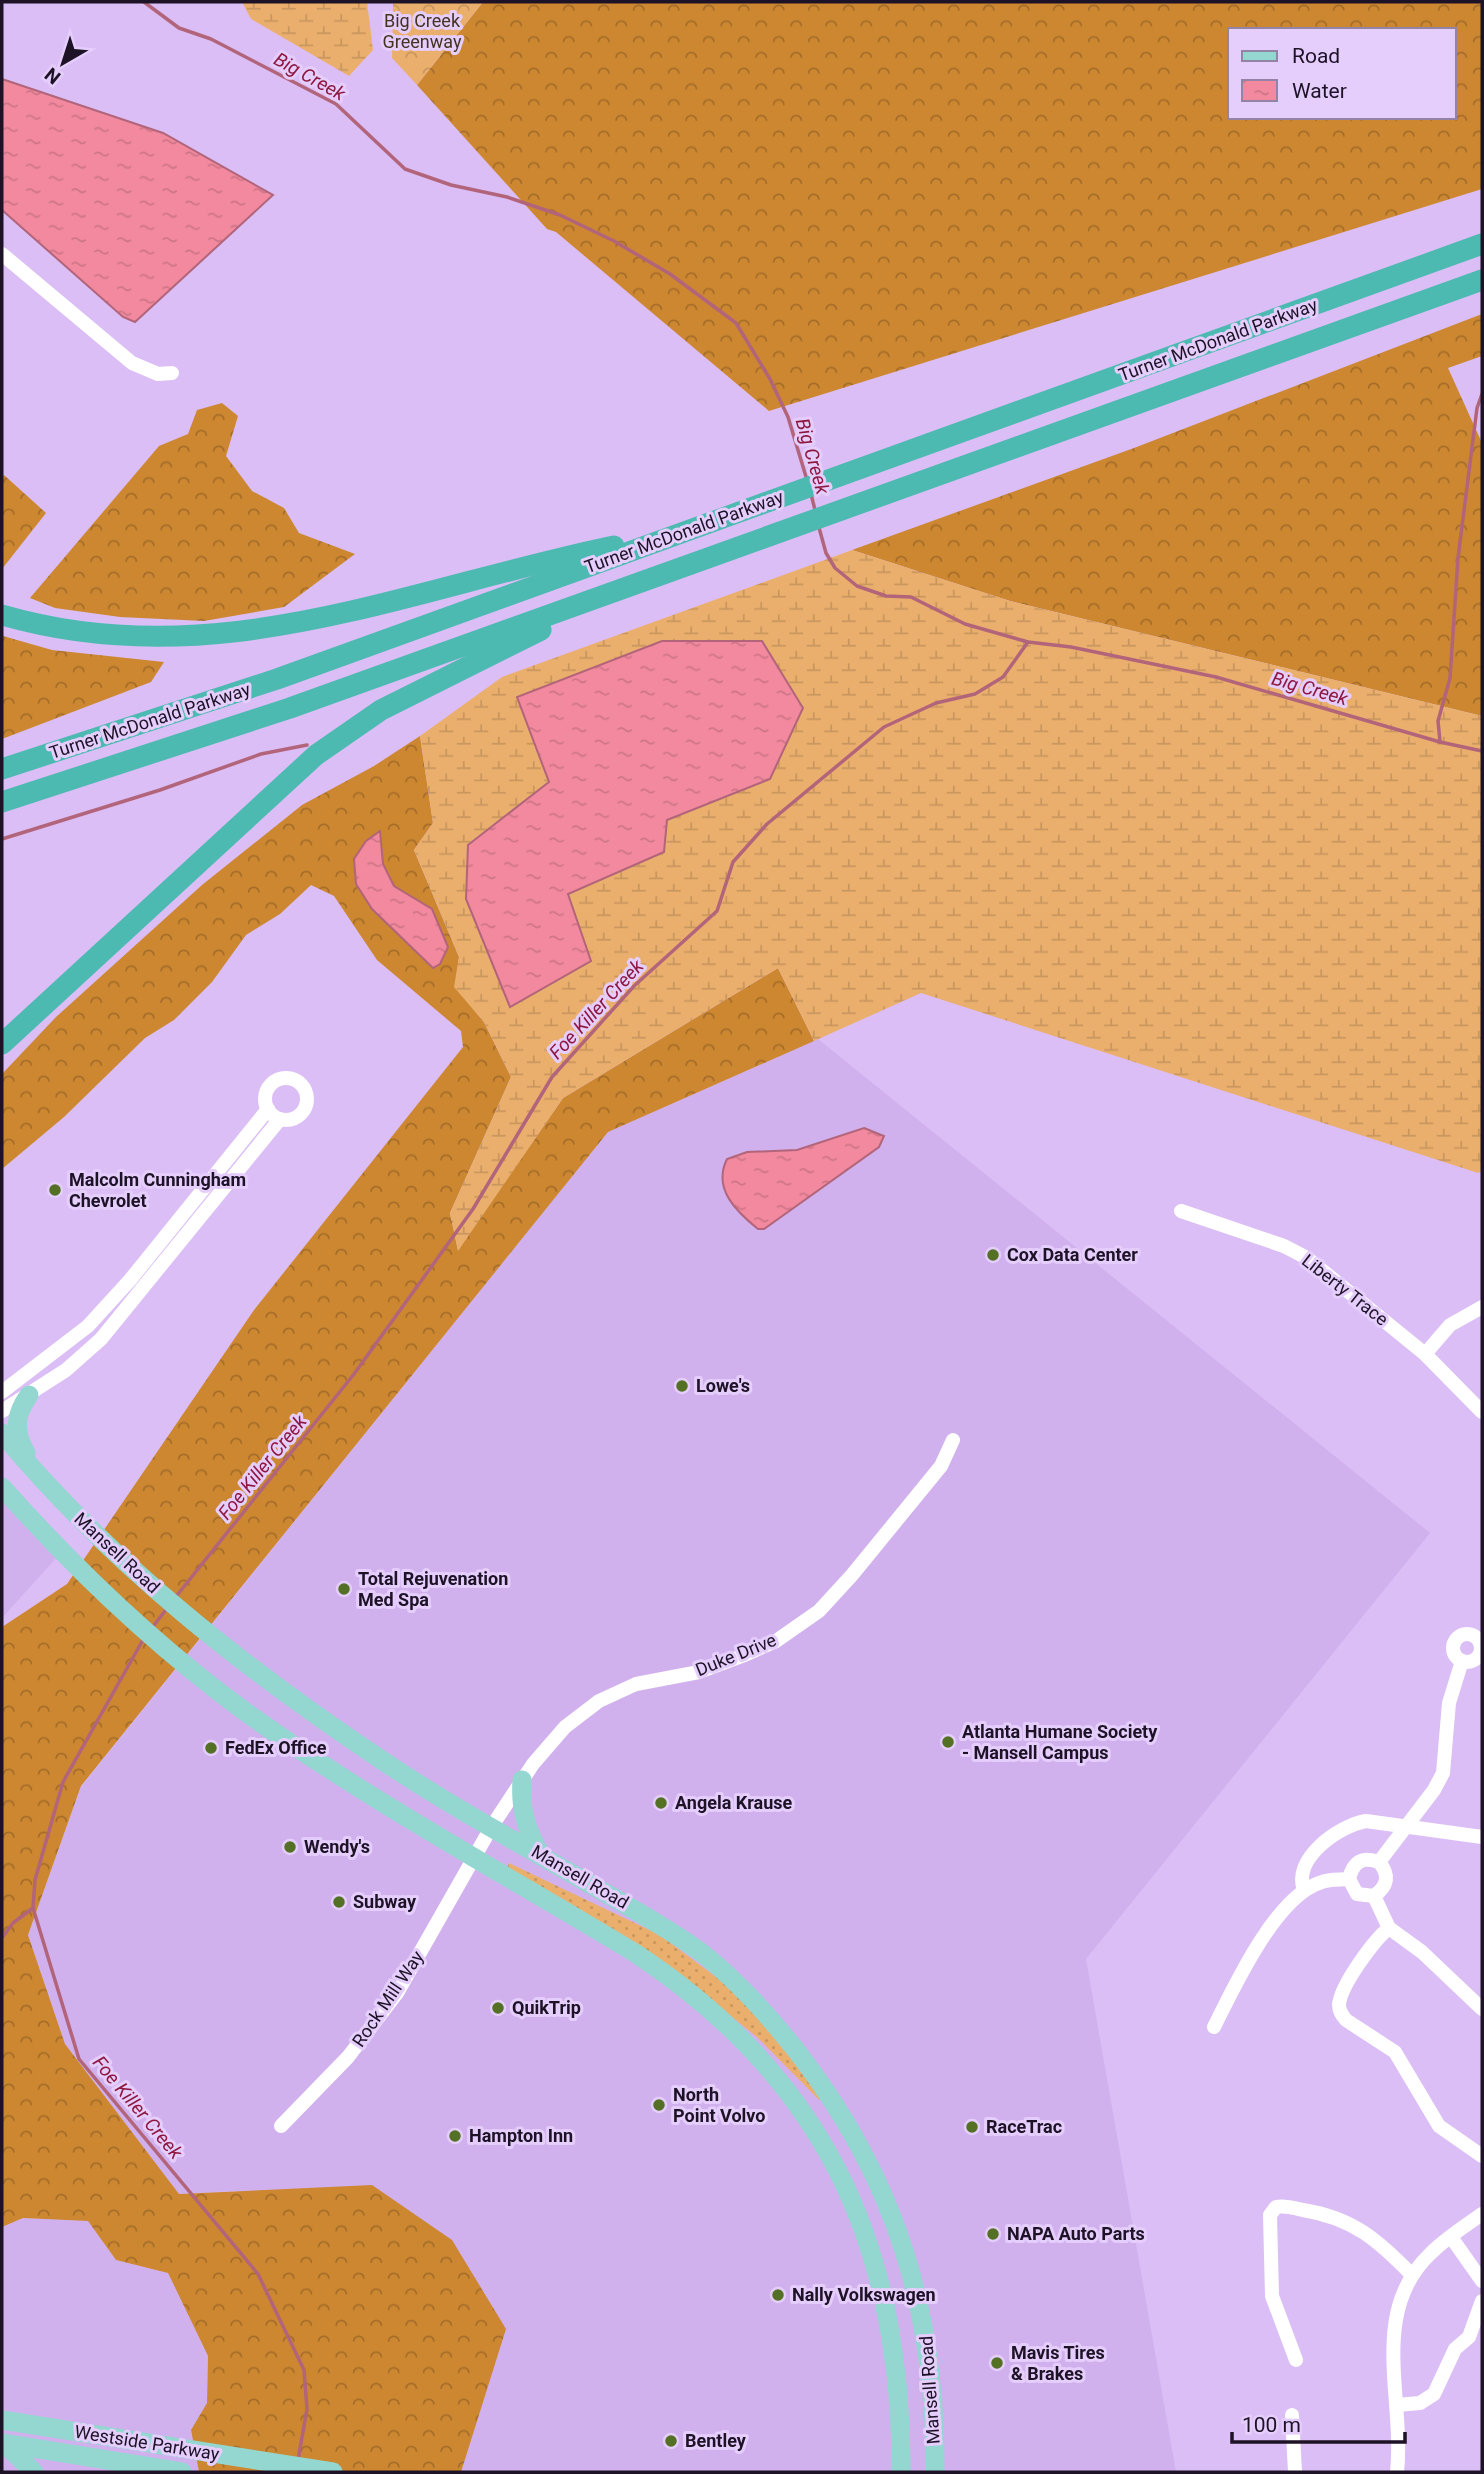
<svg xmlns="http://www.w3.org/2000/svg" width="1484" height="2474" font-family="Roboto,sans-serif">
<defs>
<pattern id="grass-dots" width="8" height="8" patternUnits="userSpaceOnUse" patternTransform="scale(1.75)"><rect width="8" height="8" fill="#ebaf6d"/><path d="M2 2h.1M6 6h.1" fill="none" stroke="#c9965e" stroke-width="1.8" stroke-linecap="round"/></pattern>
<pattern id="forest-crowns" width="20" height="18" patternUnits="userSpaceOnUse" patternTransform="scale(1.75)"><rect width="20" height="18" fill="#cc8730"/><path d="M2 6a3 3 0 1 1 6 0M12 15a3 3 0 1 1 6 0" fill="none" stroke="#a56d29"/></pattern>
<pattern id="wetland-marsh" width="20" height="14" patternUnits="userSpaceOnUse" patternTransform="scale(1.75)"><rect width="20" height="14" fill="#ebaf6d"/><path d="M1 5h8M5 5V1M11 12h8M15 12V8" fill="none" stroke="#c9965e"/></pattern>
<pattern id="park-crowns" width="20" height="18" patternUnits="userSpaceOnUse" patternTransform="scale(1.75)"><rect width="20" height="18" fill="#ebaf6d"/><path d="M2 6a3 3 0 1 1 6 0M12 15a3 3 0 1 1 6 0" fill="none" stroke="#c9965e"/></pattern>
<pattern id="water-ripples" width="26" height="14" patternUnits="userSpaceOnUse" patternTransform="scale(1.75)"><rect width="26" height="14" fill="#f2899e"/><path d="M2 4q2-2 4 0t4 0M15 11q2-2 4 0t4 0" fill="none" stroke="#cf7588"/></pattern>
</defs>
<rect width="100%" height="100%" fill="#dbbef6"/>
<g fill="#d0b1ee">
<polygon points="818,1039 1430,1533 1086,1959 1176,2472 461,2472 467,2448 236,2191 179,2194 65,2044 28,1935 81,1787 608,1132"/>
<polygon points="2,1487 58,1556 2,1618"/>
<polygon points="23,2218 88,2221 116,2260 168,2273 208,2356 207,2403 191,2430 199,2472 2,2472 2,2227"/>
</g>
<polygon fill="url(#grass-dots)" points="509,1863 660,1935 740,1995 822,2097 819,2100 758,2038 711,2000 507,1869"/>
<g fill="url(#forest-crowns)" fill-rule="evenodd">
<path d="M483 2H1482V189L769 411 556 232 547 229 417 85ZM1230 30H1454V117H1230Z"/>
<polygon points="1482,314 1482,356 1448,368 1482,443 1482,716 1010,601 852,550 1134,448"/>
<polygon points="222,403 238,416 226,456 252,491 284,508 299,533 355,554 284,607 204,621 120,617 55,608 30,598 159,446 188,434 197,410"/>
<polygon points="4,475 46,513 2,569 2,478"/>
<polygon points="3,636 52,650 164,662 151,682 2,739"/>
<polygon points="420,736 433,823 414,850 459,957 455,987 484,1022 511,1077 450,1213 458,1250 563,1098 778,968 814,1041 608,1132 81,1786 28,1935 65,2044 179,2194 372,2185 452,2240 506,2329 461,2472 199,2472 191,2430 207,2403 208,2356 168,2273 116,2260 88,2221 23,2218 2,2227 2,1627 67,1584 254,1310 463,1047 461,1031 377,960 334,896 311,885 280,914 246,935 212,982 174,1020 145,1038 64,1117 2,1169 2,1074 56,1017 202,885 302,805 374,766"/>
</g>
<g fill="url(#wetland-marsh)" fill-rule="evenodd">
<polygon points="242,2 367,2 373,50 349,76 251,19"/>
<path d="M852 550 1010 601 1482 716V1171L1478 1173 921 993 814 1041 778 968 563 1098 458 1251 450 1213 511 1077 484 1022 454 987 459 957 414 850 433 823 420 736 502 677ZM770 779 667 820 663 852 568 894 468 844 549 782Z"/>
</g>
<polygon fill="url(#park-crowns)" points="393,2 483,2 417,85 392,58"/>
<g fill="url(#water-ripples)" stroke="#b2657a" stroke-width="2">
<polygon points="2,79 163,133 273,195 135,322 123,317 2,210"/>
<polygon points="662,641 762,641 803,708 770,779 667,820 664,852 568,894 591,961 510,1007 466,899 468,845 549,782 517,697"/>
<polygon points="380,831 383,864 394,886 432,909 448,947 440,964 433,968 372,909 356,884 354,859 366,841"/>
<path d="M864 1128 884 1136 879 1147 764 1229H758C737 1212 712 1189 727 1159L747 1152 797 1150Z"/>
</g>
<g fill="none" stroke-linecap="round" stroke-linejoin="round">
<g stroke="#b2657a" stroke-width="3.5">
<polyline points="144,2 179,28 211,39 336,104 405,169 451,185 507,197 560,215 614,241 670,274 736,323 770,379 788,417 807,480"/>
<polyline points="811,494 815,510"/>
<polyline points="818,524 826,553 835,568 857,586 886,596 911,597 965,624 1028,642 1071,647 1216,677 1440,742 1482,751"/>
<polyline points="1440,742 1438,721 1450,678 1458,558 1477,408 1482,394"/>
<polyline points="2,839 160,790 261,754 307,745"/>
<polyline points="174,1599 354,1374 473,1209 552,1077 634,986 717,911 733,862 767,824 884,727 936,703 975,694 1003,677 1028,642"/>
<polyline points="151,1629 168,1607"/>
<polyline points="144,1638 63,1782 35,1880 33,1908 79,2059 258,2274 304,2370 307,2409 298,2460"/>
<polyline points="2,1938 13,1923 33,1908"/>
</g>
<g stroke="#fff" stroke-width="14">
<polyline points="2,254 132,363 158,374 172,373"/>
<circle cx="286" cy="1099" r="21"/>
<polyline points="1181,1211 1284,1246 1307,1258 1425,1354 1482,1412"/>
<polyline points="1425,1354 1450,1325 1482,1307"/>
<polyline points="2,1392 88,1326 130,1280 268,1109"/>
<polyline points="2,1411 66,1370 101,1339 280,1119"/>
<circle cx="1467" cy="1648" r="14"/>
<polyline points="1379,1862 1434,1790 1443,1773 1449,1703 1462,1661"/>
<path d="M1349 1879C1353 1862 1362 1856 1379 1862"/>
<polyline points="1349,1879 1357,1894 1374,1896"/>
<path d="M1304 1890C1292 1859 1338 1826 1366 1821L1482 1837"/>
<polyline points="1374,1896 1389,1928 1422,1952 1482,2009"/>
<path d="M1374 1896C1388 1886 1390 1875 1379 1862"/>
<path d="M1389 1928C1374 1940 1340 1986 1339 2005 1339 2011 1342 2015 1346 2020L1395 2052 1439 2126 1482 2156"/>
<path d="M1214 2027C1234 1987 1276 1895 1322 1882 1330 1879 1340 1880 1349 1879"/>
<polyline points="281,2126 348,2057 397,1993 492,1826 533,1764 565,1727 599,1701 636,1684 699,1672 742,1656 776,1641 819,1611 852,1575 941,1466 953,1440"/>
<polyline points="1451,2237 1482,2281"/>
<path d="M1296 2360 1272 2296 1270 2215 1276 2207C1285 2205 1294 2208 1303 2210 1353 2218 1378 2240 1412 2275"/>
<polyline points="1397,2405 1420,2403 1434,2394 1455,2349 1469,2337 1482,2301"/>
<polyline points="1292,2415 1295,2472"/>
<path d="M1397 2472C1405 2398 1368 2312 1431 2253 1446 2238 1465 2226 1482 2214"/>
</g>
<g stroke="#94d6d0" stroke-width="19">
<path d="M2 1433C111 1564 245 1669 386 1763 455 1809 530 1849 602 1891 636 1911 670 1929 702 1953 739 1982 770 2017 799 2054 897 2181 936 2313 935 2472"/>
<path d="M26 1453C13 1430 15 1415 29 1395"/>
<path d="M2 1487C75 1569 158 1648 247 1713 371 1802 505 1874 635 1953 826 2079 902 2247 901 2472"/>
<path d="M522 1780C520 1808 526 1829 540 1854"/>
<polyline points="2,2420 333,2472"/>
<polyline points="2,2443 182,2472"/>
<polyline points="5,2444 34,2472"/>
</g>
<g stroke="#4dbab1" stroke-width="21">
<path d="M2 615C216 677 406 589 614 546"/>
<polyline points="2,769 277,679 1482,244"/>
<polyline points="2,802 290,708 1482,280"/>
<polyline points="2,1044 316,755 381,710 541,630"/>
</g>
</g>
<g fill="#537025" stroke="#e5cefc" stroke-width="2.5">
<circle cx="55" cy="1190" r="7"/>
<circle cx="993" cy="1255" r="7"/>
<circle cx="682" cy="1386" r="7"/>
<circle cx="344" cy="1589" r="7"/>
<circle cx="948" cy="1742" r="7"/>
<circle cx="211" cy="1748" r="7"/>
<circle cx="661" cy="1803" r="7"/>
<circle cx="290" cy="1847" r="7"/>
<circle cx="339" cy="1902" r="7"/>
<circle cx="498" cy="2008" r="7"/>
<circle cx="659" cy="2105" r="7"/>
<circle cx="972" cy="2127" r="7"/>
<circle cx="455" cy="2136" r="7"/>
<circle cx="993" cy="2234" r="7"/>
<circle cx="778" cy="2295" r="7"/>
<circle cx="997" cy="2363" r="7"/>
<circle cx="671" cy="2441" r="7"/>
</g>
<g text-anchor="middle" stroke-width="6" stroke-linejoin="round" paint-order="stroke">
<g font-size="18" fill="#443321" stroke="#e5cefc">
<text x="422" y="27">Big Creek<tspan x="422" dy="21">Greenway</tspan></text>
</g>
<g font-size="18" fill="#1d1226" stroke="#e5cefc">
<text transform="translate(1218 340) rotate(-20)" y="6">Turner McDonald Parkway</text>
<text transform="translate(684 532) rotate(-20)" y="6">Turner McDonald Parkway</text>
<text transform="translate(150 721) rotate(-18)" y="6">Turner McDonald Parkway</text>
<text transform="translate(1345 1290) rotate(38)" y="6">Liberty Trace</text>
<text transform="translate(117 1553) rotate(43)" y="6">Mansell Road</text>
<text transform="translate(736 1655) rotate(-22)" y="6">Duke Drive</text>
<text transform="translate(580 1877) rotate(30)" y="6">Mansell Road</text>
<text transform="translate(388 1999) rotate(-56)" y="6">Rock Mill Way</text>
<text transform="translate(930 2390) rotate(-94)" y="6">Mansell Road</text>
<text transform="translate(147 2443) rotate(9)" y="6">Westside Parkway</text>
</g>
<g font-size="18" font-weight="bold" fill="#1d1226" stroke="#e5cefc" text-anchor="start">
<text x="69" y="1186">Malcolm Cunningham<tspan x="69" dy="21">Chevrolet</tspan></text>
<text x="1007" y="1261">Cox Data Center</text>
<text x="696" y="1392">Lowe's</text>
<text x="358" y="1585">Total Rejuvenation<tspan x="358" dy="21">Med Spa</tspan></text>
<text x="962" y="1738">Atlanta Humane Society<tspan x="962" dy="21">- Mansell Campus</tspan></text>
<text x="225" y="1754">FedEx Office</text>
<text x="675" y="1809">Angela Krause</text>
<text x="304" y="1853">Wendy's</text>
<text x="353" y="1908">Subway</text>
<text x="512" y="2014">QuikTrip</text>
<text x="673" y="2101">North<tspan x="673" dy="21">Point Volvo</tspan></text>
<text x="986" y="2133">RaceTrac</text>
<text x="469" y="2142">Hampton Inn</text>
<text x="1007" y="2240">NAPA Auto Parts</text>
<text x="792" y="2301">Nally Volkswagen</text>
<text x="1011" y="2359">Mavis Tires<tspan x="1011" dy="21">&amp; Brakes</tspan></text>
<text x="685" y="2447">Bentley</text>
</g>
<g font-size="19" font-style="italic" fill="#8e173f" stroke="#e5cefc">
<text transform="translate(310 76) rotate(29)" y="7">Big Creek</text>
<text transform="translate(813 456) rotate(74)" y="7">Big Creek</text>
<text transform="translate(1310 688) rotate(16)" y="7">Big Creek</text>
<text transform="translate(596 1009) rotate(-47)" y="7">Foe Killer Creek</text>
<text transform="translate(262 1467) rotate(-51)" y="7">Foe Killer Creek</text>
<text transform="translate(138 2107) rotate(50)" y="7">Foe Killer Creek</text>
</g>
</g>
<rect width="1484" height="2474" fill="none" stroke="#1d1226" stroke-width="7"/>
<rect x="1228" y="28" width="228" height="91" fill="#e5cefc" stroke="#9583a6" stroke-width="2"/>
<rect x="1242" y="51" width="35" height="10" fill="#94d6d0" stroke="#9583a6" stroke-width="2"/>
<text x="1292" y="63" font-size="21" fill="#1d1226">Road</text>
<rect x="1242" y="80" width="35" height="21" fill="url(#water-ripples)" stroke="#9583a6" stroke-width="2"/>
<text x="1292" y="98" font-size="21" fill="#1d1226">Water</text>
<g transform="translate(63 63) rotate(219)" stroke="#e5cefc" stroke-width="5" paint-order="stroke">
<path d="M0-5L12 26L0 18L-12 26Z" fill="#1d1226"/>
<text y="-10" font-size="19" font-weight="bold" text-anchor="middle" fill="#1d1226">N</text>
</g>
<path d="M1232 2432v10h173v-10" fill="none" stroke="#1d1226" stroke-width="3.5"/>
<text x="1242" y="2432" font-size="21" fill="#1d1226" stroke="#e5cefc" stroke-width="5" paint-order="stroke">100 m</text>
</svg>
